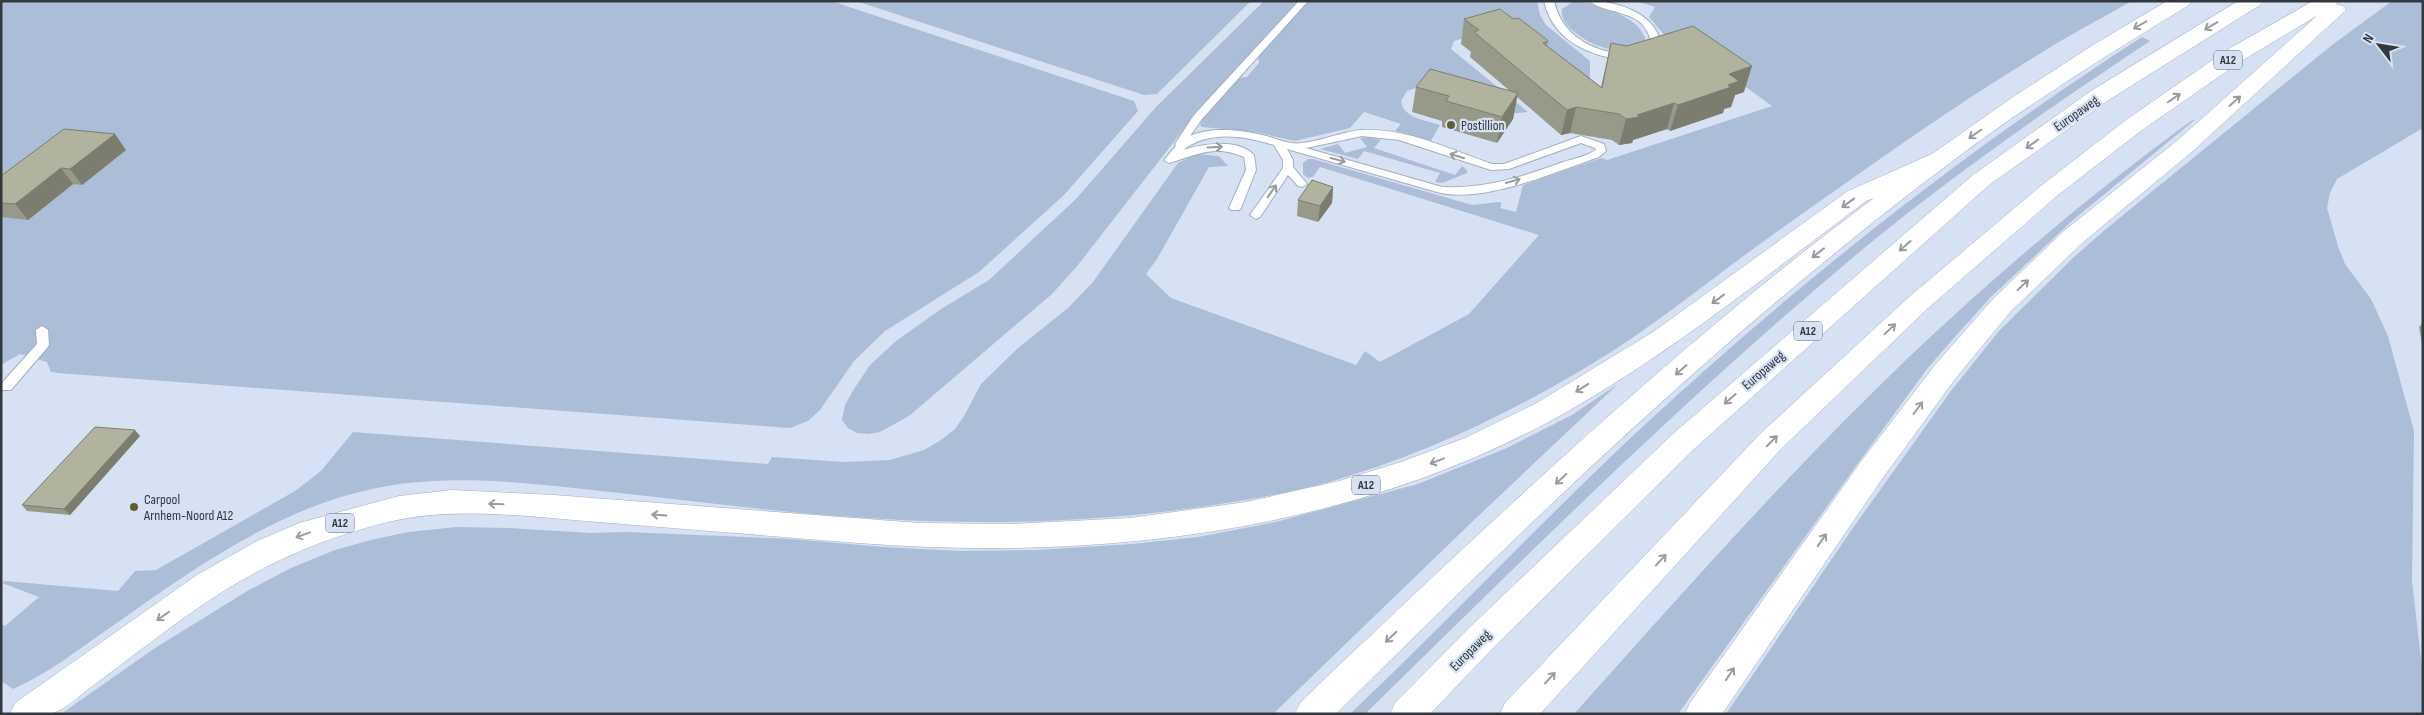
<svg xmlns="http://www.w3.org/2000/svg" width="2424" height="715" font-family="'Sofia Sans Condensed',sans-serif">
<rect width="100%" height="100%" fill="#d6e2f4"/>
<g fill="#acbdd7">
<polygon points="1,1 831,1 1134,101 1138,111 1064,195 979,272 885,331 854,361 820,410 808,421 790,428 58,373 51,372 47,362 20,354 1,365"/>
<polygon points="856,1 1251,1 1157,94 1144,95"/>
<polygon points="1264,1 1300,1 1226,79 1187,125 1078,265 1052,294 909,416 880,432 868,434 857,433 848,428 842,420 845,405 854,389 870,365 896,341 941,309 989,280 1076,199 1156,107"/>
<path d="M1309 1H1537L1540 15 1546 25 1590 61V79L1500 28 1454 41 1451 49 1528 112 1507 114 1416 88 1407 91 1401 101C1403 118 1425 120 1440 125L1431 141 1395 131 1401 124 1364 112 1350 128 1295 141 1255 132 1202 127 1200 125 1203 117 1237 78 1247 77 1259 63 1258 56Z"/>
<path d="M1574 1C1595 2 1644 18 1646 42 1638 45 1628 49 1620 50 1602 52 1558 30 1562 9Z"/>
<path d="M1636 1H2132C2102 18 2071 34 2041 53 1948 109 1860 173 1771 236 1717 274 1666 317 1611 352 1522 408 1428 454 1326 483 1286 494 1242 501 1201 507 1055 528 917 525 771 510 705 503 640 495 574 488 509 481 442 475 377 488 277 508 193 569 111 627 79 649 48 674 13 689L1 681V624L5 626 39 597 2 583 5 581 118 591 135 571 156 570 295 491 321 471 353 432 768 464 772 457 844 462 890 460 924 450 941 440 955 429 964 416 981 384 1018 348 1068 308 1093 282 1178 163 1196 154 1219 156 1228 166 1209 167 1157 259 1146 274 1171 298 1356 365 1365 351 1380 362 1469 314 1539 235 1320 167 1313 177 1308 178 1303 174V163L1308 159H1313L1472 205 1499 202 1502 203 1500 208 1516 212 1523 185 1601 158 1607 160 1772 106 1692 48 1667 38 1649 17 1655 7Z"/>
<polygon points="2392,1 2423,1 2423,128 2337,179 2330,193 2327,208 2338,246 2345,264 2371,299 2388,336 2414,431 2412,581 2423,676 2423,714 1726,714 1855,525 1951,391 1999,331 2074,257 2106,229 2332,45"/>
<path d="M2142 37 2150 41C2052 106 1954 174 1863 249 1689 394 1527 555 1365 714H1350C1448 621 1540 523 1638 431 1795 285 1962 153 2142 37Z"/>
<path d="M2196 119 2073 220 1990 298 1952 340 1927 369 1856 466 1678 714H1574C1683 592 1792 469 1910 356 1999 272 2092 193 2191 121Z"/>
<polygon points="1371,137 1381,140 1374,148 1455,175 1462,166 1467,170 1467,173 1442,183 1435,182 1440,173 1364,151 1358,159 1320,149 1338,144 1345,153 1367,147 1360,138"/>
<polygon points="1618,384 1473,521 1273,714 61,714 155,648 249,590 291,568 335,550 371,540 408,532 457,527 509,528 591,533 626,532 791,539 884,547 959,551 1036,550 1132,544 1198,537 1276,522 1418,484 1507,448 1572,415"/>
</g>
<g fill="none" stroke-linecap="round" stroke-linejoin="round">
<defs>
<g id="lane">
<path d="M1299 1H1308L1202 119 1190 136C1212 126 1243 130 1266 136 1274 138 1283 142 1291 143 1310 146 1341 131 1363 130 1407 128 1451 150 1492 164H1504L1581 136 1604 144 1606 151 1599 157C1555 172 1483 204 1437 192L1287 149 1293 160V167L1307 184 1302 187 1298 186 1288 175 1260 217 1256 219 1250 215 1283 168V160L1274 145C1244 136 1209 130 1183 150 1203 144 1237 138 1254 155L1256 170 1241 208 1239 210H1231L1229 208 1246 170 1244 157C1214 144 1197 155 1169 163L1164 160 1176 146 1175 144 1194 115ZM1362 136 1399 140 1491 170 1509 169 1581 143 1595 148 1596 150C1586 156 1574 159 1563 162 1523 177 1484 189 1442 187L1306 148Z"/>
<path d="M1544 1H1554C1560 29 1582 46 1610 52 1617 53 1624 52 1629 56 1623 61 1614 58 1607 57 1577 50 1551 33 1544 1Z"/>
<path d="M1589 1C1616 1 1654 12 1661 43L1651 52H1645L1643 50 1651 42C1644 8 1609 16 1589 1Z"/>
<polygon points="42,326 48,330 49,345 47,348 11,390 1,390 1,384 37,344 36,330"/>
</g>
<g id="highway">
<path d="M2167 1H2192L2189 5C2108 54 2027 105 1951 162 1731 327 1531 520 1336 714H1295L1300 703 1333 671C1507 507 1682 341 1874 198L1866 201C1764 277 1664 359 1552 420 1342 534 1094 561 859 543 772 536 685 529 598 522 534 517 461 507 397 520 334 534 276 558 222 592 177 621 134 655 91 687 79 696 64 711 50 714 37 715 22 714 10 714L15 703 197 575 255 542 299 523 399 496 452 490 554 495 920 523 1010 524 1130 518 1246 502 1339 481 1401 462 1465 438 1535 404 1653 332 1848 191 1932 154 2013 97 2093 45Z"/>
<polygon points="2238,1 2263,1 2260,5 2107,101 1989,185 1694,449 1493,648 1430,714 1390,714 1395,703 1469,628 1674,433 1973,175 2091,91"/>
<polygon points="2313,1 2338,1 2336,4 2343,6 2346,10 2194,150 2082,243 2011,311 1955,379 1882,479 1722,714 1685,714 1690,703 1860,463 1935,365 1993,299 2064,231 2178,140 2318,15 2243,60 2142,130 2058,195 1927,309 1781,449 1540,714 1500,714 1505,703 1761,433 1909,297 2042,185 2126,120 2227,50"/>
</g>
</defs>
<use href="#lane" stroke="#a3afbf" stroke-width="2"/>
<use href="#highway" stroke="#a3afbf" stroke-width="1"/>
<use href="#lane" fill="#fff" fill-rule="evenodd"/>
<use href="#highway" fill="#fff" fill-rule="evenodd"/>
</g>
<g fill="#989a89">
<polygon points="1464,19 1513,19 1548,41 1547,46 1601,87 1611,43 1744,92 1735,95 1731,107 1724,109 1723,113 1670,131 1667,129 1633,140 1632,143 1619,145 1612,140 1570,133 1561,135 1517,97 1513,119 1497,143 1442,127 1442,121 1412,112 1416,87 1510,91 1470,57 1471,52 1461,44"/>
<polygon points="126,150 82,185 73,184 28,220 1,217 1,176"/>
<polygon points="1333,187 1332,203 1318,222 1297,216 1298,200"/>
<polygon points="2423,323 2423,350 2419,327"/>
<polygon points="140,436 70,515 27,511 22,505"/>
</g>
<g fill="#7c7d6f">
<polygon points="1752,66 1744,92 1735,95 1731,107 1724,109 1723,113 1670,131 1678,105 1729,74"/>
<polygon points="1518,93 1513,119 1497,143 1502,117"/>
<polygon points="1674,103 1667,129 1633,140 1632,143 1619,145 1626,119"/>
<polygon points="1576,107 1570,133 1561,135 1567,110"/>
<polygon points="115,134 126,150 82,185 70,169"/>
<polygon points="61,168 73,184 28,220 15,204"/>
<polygon points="1333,187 1332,203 1318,222 1320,206"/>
<polygon points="135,430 140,436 70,515 64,509"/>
</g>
<g fill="#b1b39f" stroke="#7c7d6f">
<polygon points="1500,9 1513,19 1518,18 1521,20 1546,39 1548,41 1543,43 1602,88 1611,43 1627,46 1693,26 1752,66 1729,74 1739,81 1728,85 1731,87 1678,105 1674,103 1637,115 1640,117 1626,119 1619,114 1576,107 1567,110 1474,32 1479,30 1464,19"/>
<polygon points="1430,69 1518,93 1502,117 1446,101 1449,96 1416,87"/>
<polygon points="64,129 115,134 70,169 61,168 15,204 1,203 1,176"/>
<polygon points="1312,180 1333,187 1320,206 1298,200"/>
<polygon points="95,427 135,430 64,509 22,505"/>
</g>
<defs><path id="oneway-shaft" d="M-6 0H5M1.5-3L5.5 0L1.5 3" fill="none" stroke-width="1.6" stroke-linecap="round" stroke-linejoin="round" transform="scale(1.25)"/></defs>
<g stroke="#999c9f">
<use href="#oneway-shaft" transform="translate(2140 25) rotate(150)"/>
<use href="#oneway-shaft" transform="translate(2211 26) rotate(149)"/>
<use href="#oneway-shaft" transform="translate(2174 98) rotate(-35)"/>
<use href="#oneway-shaft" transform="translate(2235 101) rotate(-42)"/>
<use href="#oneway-shaft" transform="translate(1975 134) rotate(145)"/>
<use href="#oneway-shaft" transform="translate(2032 144) rotate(144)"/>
<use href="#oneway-shaft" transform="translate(1215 147) rotate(-3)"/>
<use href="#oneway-shaft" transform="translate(1457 156) rotate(-163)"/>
<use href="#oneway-shaft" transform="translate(1338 160) rotate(15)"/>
<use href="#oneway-shaft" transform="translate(1513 181) rotate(-16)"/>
<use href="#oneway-shaft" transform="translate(1272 191) rotate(-55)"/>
<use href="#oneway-shaft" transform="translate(1848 203) rotate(144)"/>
<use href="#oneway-shaft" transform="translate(1905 246) rotate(139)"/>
<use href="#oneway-shaft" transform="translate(1818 253) rotate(142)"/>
<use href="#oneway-shaft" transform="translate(2023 285) rotate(-43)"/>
<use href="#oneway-shaft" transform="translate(1718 299) rotate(144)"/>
<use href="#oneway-shaft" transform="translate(1890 329) rotate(-43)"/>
<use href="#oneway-shaft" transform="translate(1681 370) rotate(139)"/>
<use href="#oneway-shaft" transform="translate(1582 388) rotate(147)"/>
<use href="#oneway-shaft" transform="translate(1730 399) rotate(139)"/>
<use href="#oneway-shaft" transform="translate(1918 408) rotate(-53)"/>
<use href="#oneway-shaft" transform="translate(1772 441) rotate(-45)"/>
<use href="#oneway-shaft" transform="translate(1437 461) rotate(159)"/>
<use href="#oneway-shaft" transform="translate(1561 479) rotate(137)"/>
<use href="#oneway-shaft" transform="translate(496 504) rotate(-178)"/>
<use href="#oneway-shaft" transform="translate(659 515) rotate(-176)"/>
<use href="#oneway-shaft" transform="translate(303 535) rotate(160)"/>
<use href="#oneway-shaft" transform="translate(1822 540) rotate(-55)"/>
<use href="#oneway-shaft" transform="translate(1661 560) rotate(-47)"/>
<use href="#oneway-shaft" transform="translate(163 616) rotate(145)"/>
<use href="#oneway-shaft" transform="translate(1391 637) rotate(136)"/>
<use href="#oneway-shaft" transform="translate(1730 674) rotate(-56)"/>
<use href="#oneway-shaft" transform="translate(1550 678) rotate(-47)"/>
</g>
<g fill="#5e5f2d" stroke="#d6e2f4" stroke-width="2">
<circle cx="1451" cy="125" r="5"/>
<circle cx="134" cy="507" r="5"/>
</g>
<g text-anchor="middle" stroke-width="4.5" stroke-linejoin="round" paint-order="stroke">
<g fill="#d6e2f4" stroke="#646b75" stroke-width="1">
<rect x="2214" y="50.5" width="28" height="19" rx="4"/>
<rect x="1794" y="321.5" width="28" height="19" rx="4"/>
<rect x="1352" y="475.5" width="28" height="19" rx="4"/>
<rect x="326" y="513.5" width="28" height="19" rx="4"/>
</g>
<g font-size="12" font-weight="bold" fill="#33383f">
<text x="2228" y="64">A12</text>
<text x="1808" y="335">A12</text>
<text x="1366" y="489">A12</text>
<text x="340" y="527">A12</text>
</g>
<g font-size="14" fill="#33383f" stroke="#d6e2f4">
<text transform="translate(2076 113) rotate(-35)" y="5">Europaweg</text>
<text transform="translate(1763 370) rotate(-41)" y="5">Europaweg</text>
<text transform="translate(1470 650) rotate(-45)" y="5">Europaweg</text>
</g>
<g font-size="14" fill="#33383f" stroke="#d6e2f4" text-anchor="start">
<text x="1461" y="130">Postillion</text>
<text x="144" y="504">Carpool<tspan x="144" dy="16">Arnhem-Noord A12</tspan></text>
</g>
</g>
<rect width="2424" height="715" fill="none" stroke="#33383f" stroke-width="5"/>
<g transform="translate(2379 45) rotate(301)" stroke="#d6e2f4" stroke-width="4" paint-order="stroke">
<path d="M0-4L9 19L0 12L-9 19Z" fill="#33383f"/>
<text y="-8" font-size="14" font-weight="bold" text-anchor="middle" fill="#33383f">N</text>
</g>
</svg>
